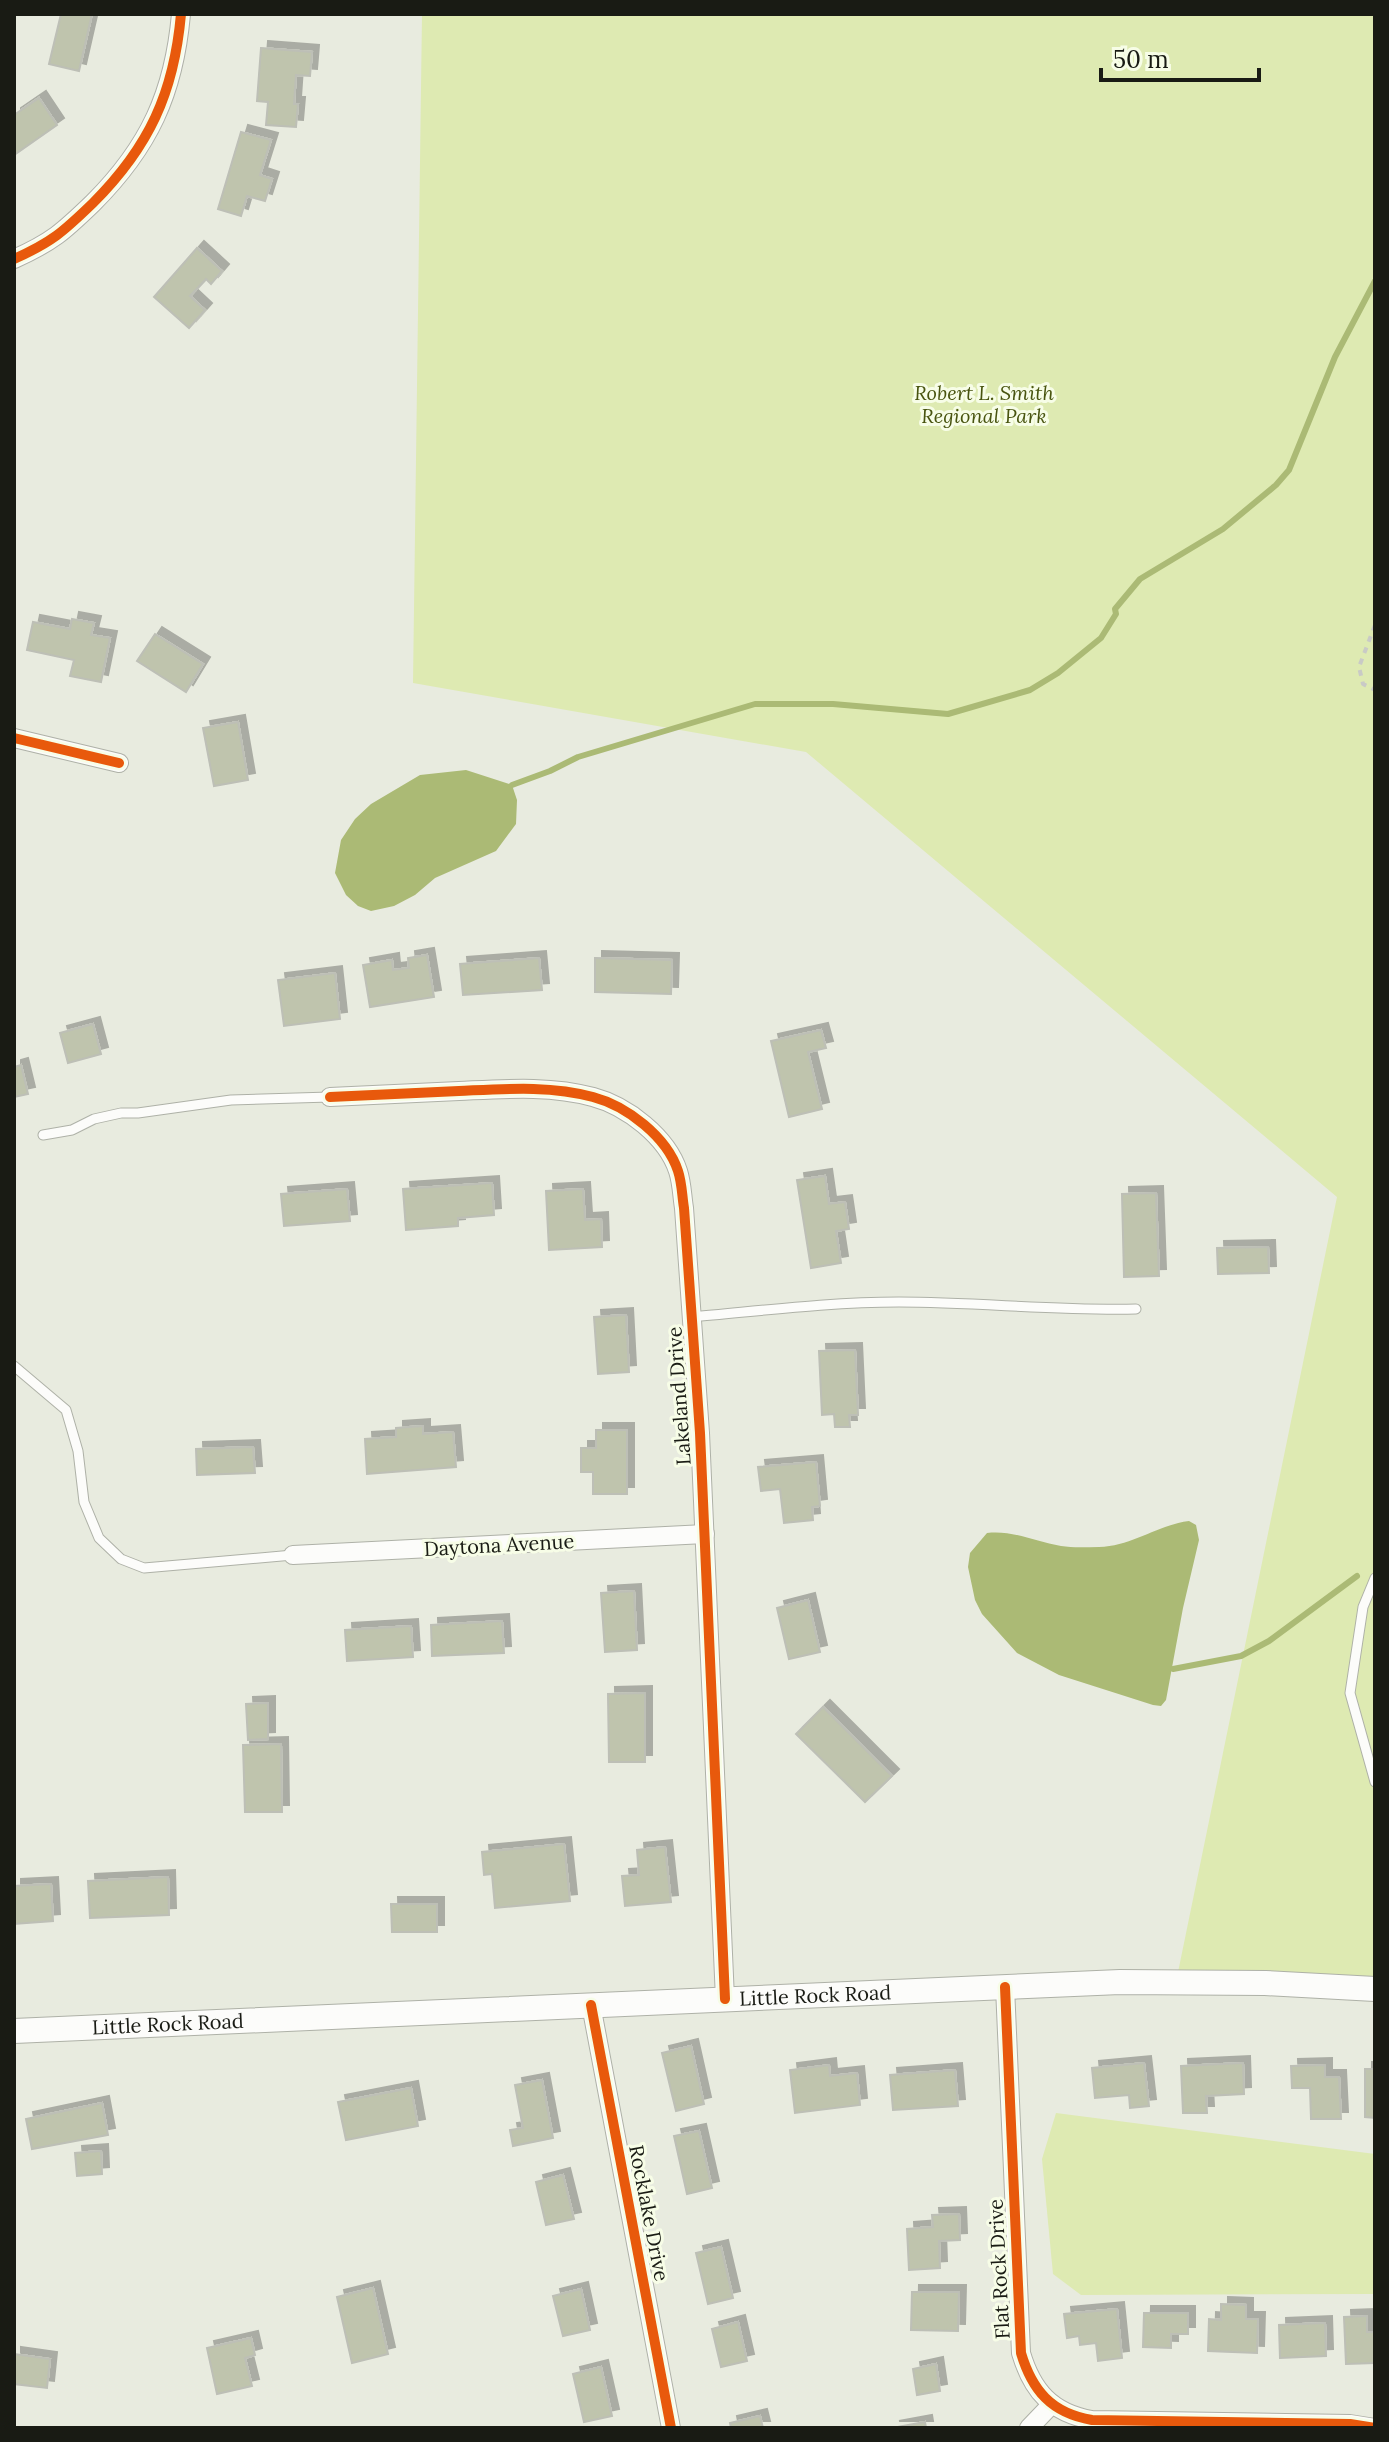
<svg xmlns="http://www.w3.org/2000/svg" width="1389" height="2442" font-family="Lora,serif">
<defs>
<filter id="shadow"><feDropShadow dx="7" dy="-7" stdDeviation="0" flood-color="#0004"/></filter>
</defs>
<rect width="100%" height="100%" fill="#e8ebdf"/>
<g fill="#deeab2">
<polygon points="422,14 1375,14 1375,1989 1176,1982 1337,1197 806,752 413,683"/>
<polygon points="1056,2113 1375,2154 1375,2294 1081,2295 1053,2274 1042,2159"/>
</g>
<g fill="#abba75">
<polygon points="466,770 512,785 517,800 516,824 496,851 435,878 415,895 394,906 371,911 358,906 346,895 335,873 341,840 355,819 371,804 420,775"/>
<path d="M1189 1521 1196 1525 1199 1540 1183 1608 1166 1700 1161 1706 1153 1705 1059 1675 1017 1653 982 1614 975 1600 968 1567 970 1553 987 1533C1014 1530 1035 1542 1061 1546 1073 1548 1087 1547 1099 1547 1133 1546 1157 1525 1189 1521Z"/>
</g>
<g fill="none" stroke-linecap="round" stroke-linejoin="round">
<g stroke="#abba75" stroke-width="6">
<polyline points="512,785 550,771 578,757 755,704 833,704 948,714 1030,690 1058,673 1101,638 1116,614 1115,609 1140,579 1223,529 1276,485 1289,470 1335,357 1375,281"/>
<polyline points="1173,1669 1241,1656 1269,1641 1357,1576"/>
</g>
</g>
<g fill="#bfc4ad" stroke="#bdbfb6" stroke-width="2" filter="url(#shadow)">
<polygon points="61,14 92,14 79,71 49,64"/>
<polygon points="261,48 312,52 310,76 296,75 294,104 298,104 296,127 266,125 268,102 257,101"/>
<polygon points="39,98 57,125 14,155 14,115"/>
<polygon points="241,132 271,140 260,175 272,179 265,201 247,196 241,216 218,209"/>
<polygon points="197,248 222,271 211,284 206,279 190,296 205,310 189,328 154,297"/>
<polygon points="72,619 94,623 91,635 110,638 101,682 70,676 74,660 27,650 33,622 70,629"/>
<polygon points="155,634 203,664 186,692 137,661"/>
<polygon points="238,722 248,780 214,786 203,728"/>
<polygon points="427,955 434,997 370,1007 363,965 392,960 393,970 409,968 408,958"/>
<polygon points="539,958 542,990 463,995 460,964"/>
<polygon points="595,958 672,960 671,994 595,992"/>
<polygon points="335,973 340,1019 284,1026 278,980"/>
<polygon points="93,1024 101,1054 68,1063 60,1033"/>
<polygon points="821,1030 826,1048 808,1052 822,1109 789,1117 771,1041"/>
<polygon points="21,1065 28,1094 14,1097 14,1067"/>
<polygon points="825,1176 829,1204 845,1202 849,1229 836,1231 841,1263 811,1268 797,1180"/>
<polygon points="492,1183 494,1215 458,1218 458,1226 406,1230 403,1189"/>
<polygon points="347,1189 350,1221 284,1226 281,1194"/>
<polygon points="583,1189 585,1220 601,1219 602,1247 549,1250 546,1191"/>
<polygon points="1156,1193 1159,1276 1124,1277 1122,1194"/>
<polygon points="1268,1247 1269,1273 1218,1274 1217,1248"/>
<polygon points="626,1315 629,1372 598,1374 594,1317"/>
<polygon points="855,1350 858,1415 849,1415 850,1427 835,1427 834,1414 822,1415 819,1351"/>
<polygon points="423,1426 423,1434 453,1432 456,1467 367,1474 365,1439 396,1437 396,1428"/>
<polygon points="596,1430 627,1430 627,1494 593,1494 593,1472 581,1472 581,1448 596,1448"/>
<polygon points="253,1447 255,1473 197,1475 196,1449"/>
<polygon points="816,1462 820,1506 812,1507 813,1520 784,1523 780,1489 761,1491 758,1467"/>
<polygon points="634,1591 637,1650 605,1652 601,1593"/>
<polygon points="808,1600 820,1652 789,1659 777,1608"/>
<polygon points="502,1621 504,1653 432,1656 431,1625"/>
<polygon points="411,1626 413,1657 347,1661 345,1630"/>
<polygon points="645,1693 645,1762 609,1762 608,1694"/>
<polygon points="268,1703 268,1739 248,1740 246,1704"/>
<polygon points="823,1707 892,1776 865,1802 796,1734"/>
<polygon points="281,1744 282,1812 245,1812 243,1745"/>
<polygon points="564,1844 570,1901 495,1908 492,1874 484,1875 482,1852"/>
<polygon points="665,1847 671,1902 625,1906 622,1876 639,1875 637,1850"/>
<polygon points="168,1877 169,1915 90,1918 88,1881"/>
<polygon points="51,1884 53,1921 14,1924 14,1886"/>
<polygon points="391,1904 437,1904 437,1932 392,1932"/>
<polygon points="691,2046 704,2104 676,2111 662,2053"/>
<polygon points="1144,2063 1149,2106 1130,2108 1129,2095 1095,2098 1092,2068"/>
<polygon points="1243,2063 1244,2094 1206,2096 1207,2113 1183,2113 1181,2066"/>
<polygon points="829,2065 830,2076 857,2073 860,2105 795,2113 790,2070"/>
<polygon points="1325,2065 1325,2077 1339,2077 1341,2119 1311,2119 1310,2088 1292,2088 1291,2066"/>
<polygon points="1365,2069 1375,2069 1375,2118 1365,2117"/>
<polygon points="955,2070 958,2106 893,2110 890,2075"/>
<polygon points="542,2080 553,2138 513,2146 510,2130 523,2128 515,2085"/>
<polygon points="411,2088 418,2126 346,2140 338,2102"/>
<polygon points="102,2103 108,2135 32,2149 26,2119"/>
<polygon points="699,2131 712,2188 687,2194 674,2136"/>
<polygon points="101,2151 102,2174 77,2176 75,2153"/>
<polygon points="563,2175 574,2219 546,2225 536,2182"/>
<polygon points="959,2214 960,2240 939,2241 940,2268 909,2270 907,2229 933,2227 932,2215"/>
<polygon points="721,2247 733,2298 708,2304 696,2253"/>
<polygon points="373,2288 388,2354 352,2363 337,2297"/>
<polygon points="581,2289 590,2330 563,2336 553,2296"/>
<polygon points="912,2292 959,2292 958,2331 911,2330"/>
<polygon points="1221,2304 1246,2305 1246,2319 1258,2319 1257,2353 1208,2351 1209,2319 1221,2320"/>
<polygon points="1117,2309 1122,2358 1098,2361 1096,2343 1080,2345 1079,2336 1067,2338 1064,2314"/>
<polygon points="1144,2313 1188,2313 1188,2334 1171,2334 1171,2348 1143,2347"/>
<polygon points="1367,2316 1367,2332 1375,2332 1375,2363 1346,2364 1344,2317"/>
<polygon points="738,2322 747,2361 721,2367 712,2329"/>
<polygon points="1325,2323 1326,2356 1280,2358 1279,2325"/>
<polygon points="251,2338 255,2355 245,2358 252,2386 217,2394 207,2348"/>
<polygon points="14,2354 50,2359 47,2388 14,2384"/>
<polygon points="936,2364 940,2391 917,2395 913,2369"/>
<polygon points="601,2367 612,2416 584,2422 573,2374"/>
<polygon points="760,2416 763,2428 731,2428 730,2423"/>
<polygon points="925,2422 926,2428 892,2428"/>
</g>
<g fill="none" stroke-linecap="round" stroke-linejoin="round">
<defs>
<g id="lane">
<polyline points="43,1135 72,1130 94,1119 121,1113 138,1113 231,1100 330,1097"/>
<path d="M692 1317C760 1311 830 1302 899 1302 978 1302 1057 1311 1136 1309"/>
<polyline points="14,1366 66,1410 78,1451 84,1502 99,1538 121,1559 144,1568 293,1555"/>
<polyline points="1375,1578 1363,1607 1350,1693 1375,1782"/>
</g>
<g id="street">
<path d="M14 259C52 242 63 232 93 203 149 147 174 93 181 14"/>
<polyline points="14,738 119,763"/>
<path d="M330 1097C373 1095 416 1093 459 1091 503 1089 550 1085 593 1097 627 1106 667 1137 678 1171 682 1183 682 1196 684 1208L700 1433 725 1999"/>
<polyline points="293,1555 705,1534"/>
<path d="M1005 1987 1021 2353C1032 2390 1051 2413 1092 2420L1350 2424 1375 2428"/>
<polyline points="591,2005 671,2428"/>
<polyline points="1029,2428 1052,2404"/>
</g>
<g id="secondary">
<path id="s1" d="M14 2031 1120 1982 1265 1983 1375 1989"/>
</g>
</defs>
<use href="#lane" stroke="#aeb1a7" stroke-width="11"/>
<use href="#street" stroke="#aeb1a7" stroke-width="20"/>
<use href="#secondary" stroke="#aeb1a7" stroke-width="26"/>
<polyline stroke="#c9cac6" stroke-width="4" stroke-dasharray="6 6" stroke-linecap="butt" points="1375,625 1359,667 1363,684 1375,690"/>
<use href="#lane" stroke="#fcfcfa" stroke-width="9"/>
<use href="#street" stroke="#fcfcfa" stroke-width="18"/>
<use href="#secondary" stroke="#fcfcfa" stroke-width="24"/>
<defs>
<g id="cycleway">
<path d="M14 259C52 242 63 232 93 203 149 147 174 93 181 14"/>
<polyline points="14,738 119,763"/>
<path d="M330 1097C373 1095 416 1093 459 1091 503 1089 550 1085 593 1097 627 1106 667 1137 678 1171 682 1183 682 1196 684 1208L700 1433 725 1999"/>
<path d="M1005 1987 1021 2353C1032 2390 1051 2413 1092 2420L1350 2424 1375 2428"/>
<polyline points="591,2005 671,2428"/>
</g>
</defs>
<use href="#cycleway" stroke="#f7fde7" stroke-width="15"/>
<use href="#cycleway" stroke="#e8590c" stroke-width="10"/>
</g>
<g text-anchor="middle" stroke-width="6" stroke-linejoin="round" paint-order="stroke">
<g font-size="20" font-style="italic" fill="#48540f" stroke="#f7fde7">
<text x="984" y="400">Robert L. Smith<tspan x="984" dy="23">Regional Park</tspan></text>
</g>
<g font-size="20" fill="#191b14" stroke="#f7fde7">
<text transform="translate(679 1396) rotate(-94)" y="7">Lakeland Drive</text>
<text transform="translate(499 1545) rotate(-3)" y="7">Daytona Avenue</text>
<text dy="7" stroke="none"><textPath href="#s1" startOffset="802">Little Rock Road</textPath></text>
<text dy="7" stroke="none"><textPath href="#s1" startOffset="154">Little Rock Road</textPath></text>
<text transform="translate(649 2213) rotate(79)" y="7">Rocklake Drive</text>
<text transform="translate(999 2269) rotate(-93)" y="7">Flat Rock Drive</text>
</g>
</g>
<rect width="1389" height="2442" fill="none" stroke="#191b14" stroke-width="32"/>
<path d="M1101 68v12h158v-12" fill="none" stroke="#191b14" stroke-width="4"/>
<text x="1113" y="68" font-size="24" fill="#191b14" stroke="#f7fde7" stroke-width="6" paint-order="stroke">50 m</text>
</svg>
